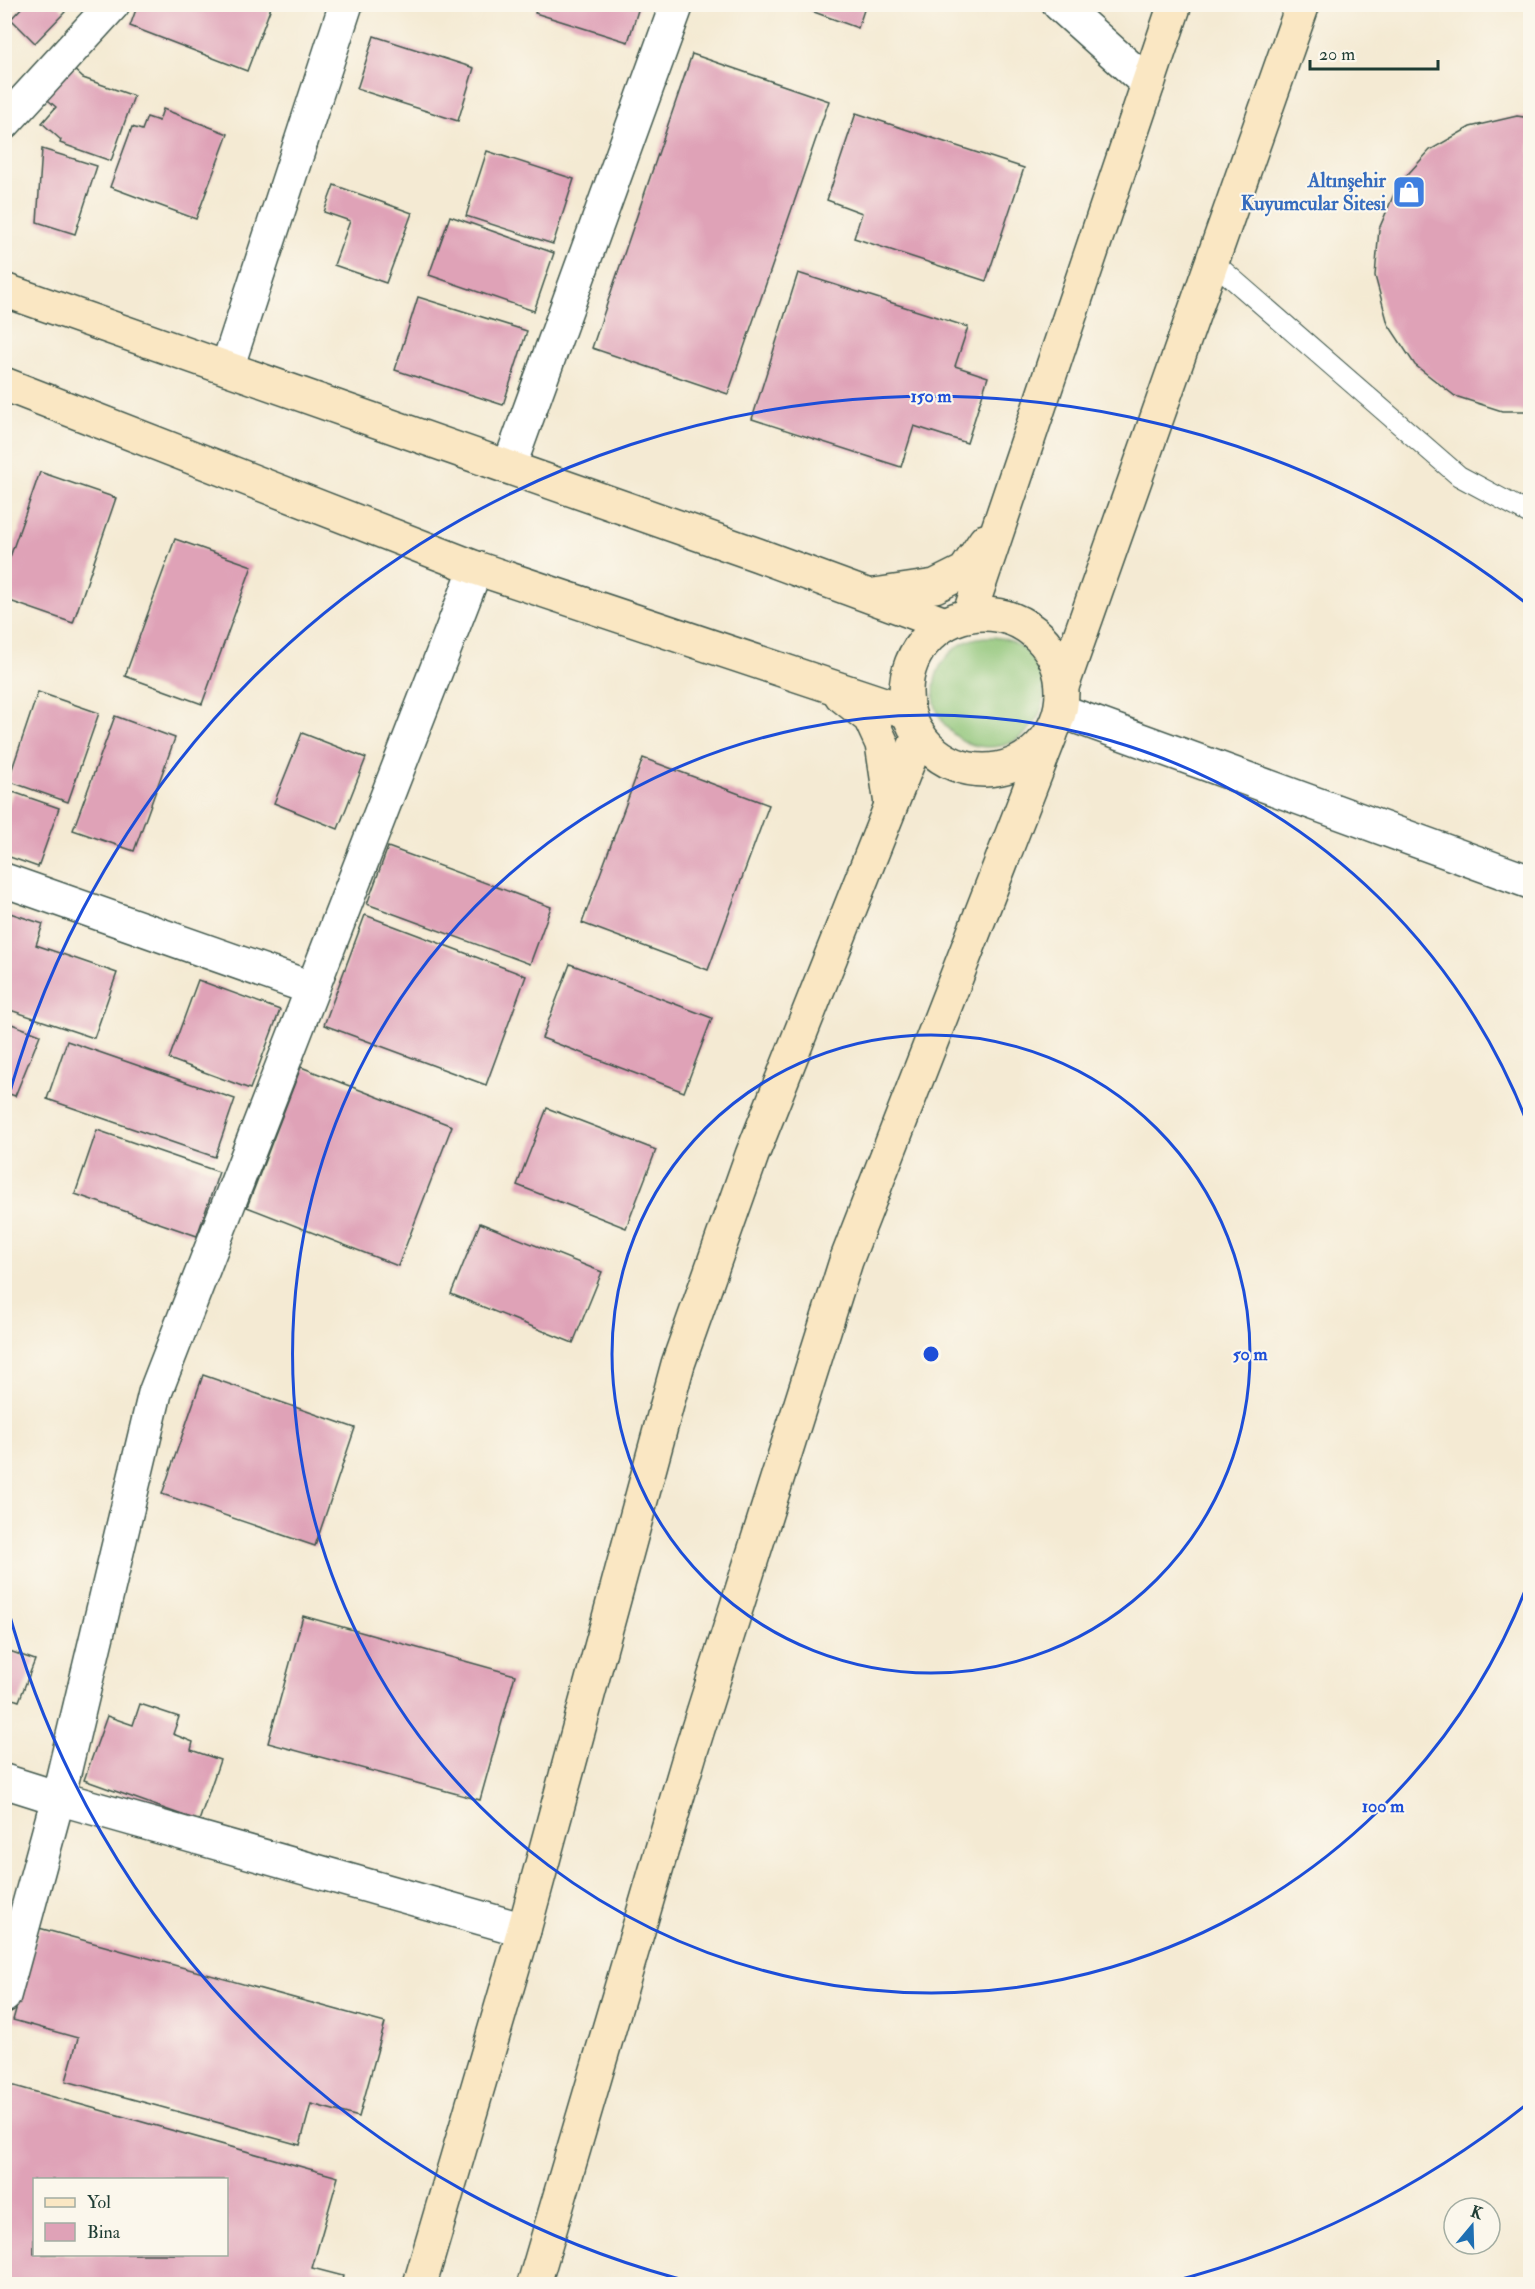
<svg xmlns="http://www.w3.org/2000/svg" width="1535" height="2289" font-family="'IM FELL Double Pica',serif">
<rect width="100%" height="100%" fill="#fbf7ec"/>
<filter id="ink" filterUnits="userSpaceOnUse"><feTurbulence type="fractalNoise" baseFrequency=".0167" numOctaves="2"/><feDisplacementMap in="SourceGraphic" scale="12" xChannelSelector="R" yChannelSelector="G"/><feConvolveMatrix kernelMatrix="1 2 1 2 8 2 1 2 1" color-interpolation-filters="sRGB"/></filter>
<filter id="wash" filterUnits="userSpaceOnUse"><feTurbulence type="fractalNoise" baseFrequency=".008" numOctaves="4" result="noise"/><feDisplacementMap in="SourceGraphic" scale="24" xChannelSelector="R" yChannelSelector="G"/><feGaussianBlur stdDeviation="1.35" result="paint"/><feColorMatrix in="noise" values="0 0 0 0 0 0 0 0 0 0 0 0 0 0 0 0 0 1.4 0 .05"/><feComposite in="paint" operator="in"/></filter>
<g filter="url(#wash)">
<rect width="100%" height="100%" fill="#f4ead3"/>
<circle fill="#8ec477" stroke="#568056" stroke-width="1.5" cx="989" cy="692" r="55"/>
<g id="blocks">
<g fill="#dfa2b7" fill-rule="evenodd">
<polygon points="25,4 58,4 65,12 35,43 11,19"/>
<polygon points="138,4 265,4 271,7 247,71 130,26"/>
<polygon points="538,4 640,4 628,42 535,13"/>
<polygon points="792,4 866,4 858,28"/>
<polygon points="374,36 474,68 458,121 357,89"/>
<polygon points="692,54 829,101 728,394 592,348"/>
<polygon points="70,66 83,78 134,96 111,161 60,143 61,140 42,123 56,107 42,95"/>
<polygon points="163,109 228,134 196,219 110,187 132,127 142,130 147,117 159,121"/>
<polygon points="856,113 1024,168 986,281 854,238 862,213 827,200"/>
<polygon points="1517,116 1530,118 1530,411 1502,411 1455,396 1415,365 1388,324 1375,276 1379,229 1398,185 1430,150 1470,127"/>
<polygon points="42,149 97,166 75,234 37,222"/>
<polygon points="487,151 574,179 553,244 466,216"/>
<polygon points="334,185 412,213 386,283 334,265 350,221 324,212"/>
<polygon points="450,216 554,253 534,311 429,275"/>
<polygon points="798,273 968,327 955,366 988,377 967,443 914,426 901,467 752,419"/>
<polygon points="418,297 527,331 503,405 395,370"/>
<polygon points="40,472 116,498 73,623 4,599 4,574"/>
<polygon points="175,539 252,566 202,704 125,676"/>
<polygon points="38,692 99,713 68,802 8,781"/>
<polygon points="115,716 175,738 134,851 73,830"/>
<polygon points="302,733 366,758 338,829 274,803"/>
<polygon points="643,758 769,805 708,970 582,923"/>
<polygon points="13,792 59,808 38,867 4,855 4,817"/>
<polygon points="388,847 551,907 530,964 367,904"/>
<polygon points="4,911 43,924 36,945 117,973 94,1038 4,1008 4,960 9,947 4,945"/>
<polygon points="365,915 526,976 486,1085 324,1025"/>
<polygon points="570,964 712,1018 684,1092 542,1038"/>
<polygon points="198,980 280,1010 250,1089 169,1059"/>
<polygon points="4,1021 40,1035 15,1096 4,1092"/>
<polygon points="67,1041 235,1099 215,1157 47,1099"/>
<polygon points="301,1067 452,1126 398,1266 247,1207"/>
<polygon points="547,1108 656,1150 626,1228 517,1185"/>
<polygon points="97,1130 219,1172 197,1236 75,1194"/>
<polygon points="480,1223 602,1272 573,1343 451,1294"/>
<polygon points="203,1375 355,1428 315,1546 162,1494"/>
<polygon points="303,1616 515,1675 480,1800 268,1743"/>
<polygon points="4,1649 35,1660 19,1701 4,1696"/>
<polygon points="140,1704 179,1717 173,1734 193,1742 191,1750 220,1760 199,1821 84,1780 107,1716 133,1725"/>
<polygon points="39,1928 385,2023 359,2117 311,2104 300,2145 66,2081 78,2038 13,2020"/>
<path d="M11 2085 338 2177 312 2268 343 2276 341 2284H4V2109ZM34 2180H226V2254H34Z"/>
</g>
</g>
</g>
<g filter="url(#ink)">
<use href="#blocks" fill-opacity="0" stroke="#3f574c" stroke-width="1.5"/>
<g fill="none" stroke-linecap="round" stroke-linejoin="round">
<defs>
<polyline id="service" points="1212,261 1459,476 1530,514"/>
<g id="minor">
<polyline points="1059,4 1148,84"/>
<polyline points="4,123 113,4"/>
<polyline points="227,368 346,4"/>
<polyline points="509,467 677,4"/>
<polyline points="1061,711 1530,882"/>
<polyline points="4,880 311,988"/>
<polyline points="4,1781 58,1798 524,1930"/>
<polyline points="4,1996 58,1798 155,1393 476,568"/>
</g>
<g id="secondary">
<polyline points="4,290 758,555 945,624"/>
<polyline points="4,384 476,568 908,712"/>
<polyline points="874,595 935,586 965,571 985,541"/>
<circle cx="984" cy="692" r="78"/>
<polyline points="969,615 1175,4"/>
<polyline points="1063,684 1303,4"/>
<polyline points="841,695 870,718 882,744 891,804"/>
<polyline points="420,2284 524,1930 678,1364 752,1155 919,735"/>
<polyline points="534,2284 690,1754 846,1261 1051,734"/>
</g>
</defs>
<use href="#service" stroke="#3f574c" stroke-width="22"/>
<use href="#minor" stroke="#3f574c" stroke-width="36"/>
<use href="#secondary" stroke="#3f574c" stroke-width="36"/>
<use href="#service" stroke="#fff" stroke-width="20"/>
<use href="#minor" stroke="#fff" stroke-width="33"/>
<use href="#secondary" stroke="#fae7c3" stroke-width="33"/>
</g>
</g>
<g fill="none" stroke="#1d4ed8" stroke-width="3">
<circle cx="931" cy="1354" r="319"/>
<path d="M1530 1578A639 639 0 1 1 1530 1130"/>
<path d="M1527 2104A958 958 0 0 1 1163 2284M699 2284A958 958 0 0 1 6 1602M6 1106A958 958 0 0 1 1527 604"/>
</g>
<defs>
<symbol id="shop-square" viewBox="-11 -11 22 22"><rect x="-9" y="-9" width="18" height="18" rx="4" fill="#3f7fe0" stroke="#fbf7ec"/><path d="M-5-2.5h2.3a2.7 3.5 0 0 1 5.4 0H5L5.5 6h-11ZM-1.5-2.5h3a1.5 2.3 0 0 0-3 0Z" fill="#fff"/></symbol>
</defs>
<g fill-rule="evenodd">
<use href="#shop-square" x="1390" y="173" width="38" height="38"/>
</g>
<g text-anchor="middle" stroke-width="4.5" stroke-linejoin="round" paint-order="stroke">
<g font-size="20" font-weight="bold" fill="#366cbe" stroke="#fbf7ec" text-anchor="end">
<text x="1386" y="187">Altınşehir<tspan x="1386" dy="23">Kuyumcular Sitesi</tspan></text>
</g>
</g>
<circle cx="931" cy="1354" r="9" fill="#1d4ed8" stroke="#fbf7ec" stroke-width="3"/>
<g font-size="18" text-anchor="middle" font-weight="bold" fill="#1d4ed8" stroke="#fbf7ec" stroke-width="4.5" stroke-linejoin="round" paint-order="stroke">
<text x="931" y="402">150 m</text>
<text x="1250" y="1360">50 m</text>
<text x="1383" y="1812">100 m</text>
</g>
<rect width="1535" height="2289" fill="none" stroke="#fbf7ec" stroke-width="24"/>
<rect x="33" y="2178" width="195" height="78" fill="#fbf7ec" stroke="#a3ada2" stroke-width="1.5"/>
<rect x="45" y="2198" width="30" height="9" fill="#fae7c3" stroke="#a3ada2" stroke-width="1.5"/>
<text x="87" y="2208" font-size="18" fill="#1f3d34">Yol</text>
<rect x="45" y="2223" width="30" height="18" fill="#dfa2b7" stroke="#a3ada2" stroke-width="1.5"/>
<text x="87" y="2238" font-size="18" fill="#1f3d34">Bina</text>
<g transform="translate(1472 2226) rotate(19)"><circle r="28" fill="#fbf7ec" stroke="#a3ada2" stroke-width="1.5"/>
<path d="M0-4.5L10 22L0 15L-10 22Z" fill="#1f6fb2"/>
<text y="-9" font-size="16" font-weight="bold" text-anchor="middle" fill="#1f3d34">K</text>
</g>
<path d="M1310 60v9h128v-9" fill="none" stroke="#1f3d34" stroke-width="3"/>
<text x="1319" y="60" font-size="18" fill="#1f3d34" stroke="#fbf7ec" stroke-width="4.5" paint-order="stroke">20 m</text>
</svg>
